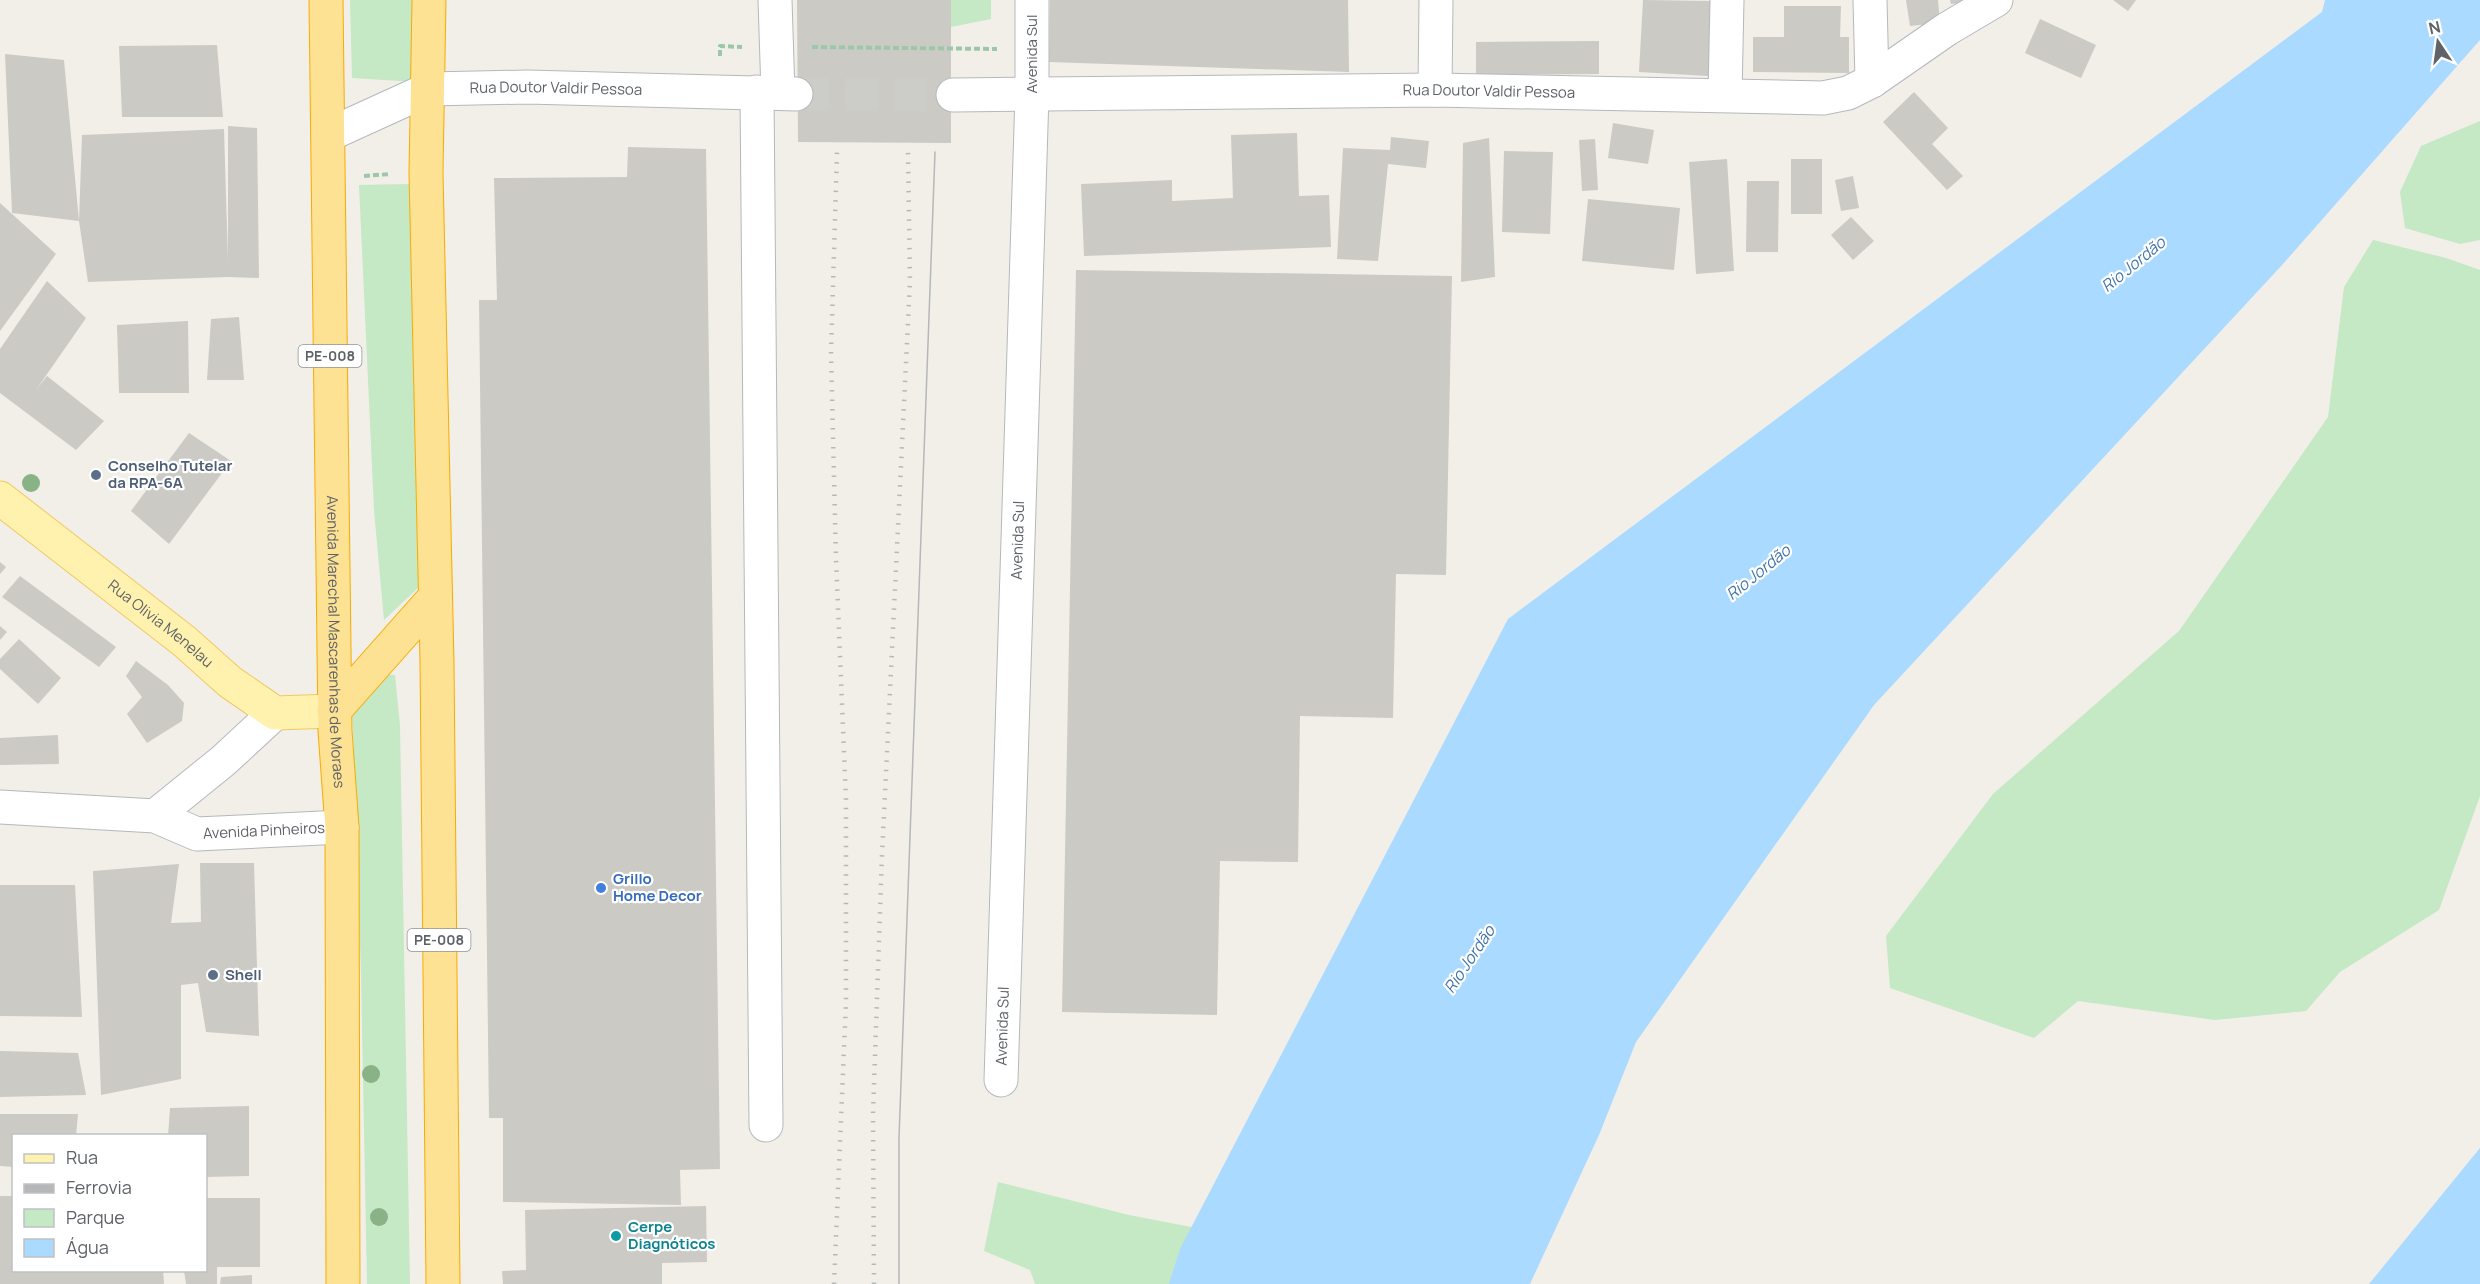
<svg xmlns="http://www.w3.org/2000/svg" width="2480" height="1284" font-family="Manrope,sans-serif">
<rect width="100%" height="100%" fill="#f1efe8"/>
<g fill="#c5e8c5">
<polygon points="350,0 415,0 415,82 352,78"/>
<polygon points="951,0 991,0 991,19 951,27"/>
<polygon points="2480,121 2480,240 2460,244 2405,228 2400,192 2421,146"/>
<polygon points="411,184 419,587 384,620 374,510 359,185"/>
<polygon points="2373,240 2446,258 2480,270 2480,796 2439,910 2340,972 2306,1011 2215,1020 2078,1001 2034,1038 1890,988 1886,936 1993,794 2179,631 2328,417 2344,287"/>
<polygon points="360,673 395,675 400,726 410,1284 367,1284 361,974 352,701"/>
<polygon points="998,1182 1129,1215 1243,1237 1231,1284 1035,1284 1030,1270 984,1251"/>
</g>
<g fill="#aadaff">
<polygon points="2325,0 2480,0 2480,40 2283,264 1874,705 1636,1042 1599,1135 1530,1284 1169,1284 1180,1249 1508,619 2322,12"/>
<polygon points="2480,1148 2480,1284 2369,1284"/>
</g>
<g fill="#cccac5">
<polygon points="797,0 951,0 951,143 798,142"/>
<polygon points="1050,0 1348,0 1349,72 1049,62"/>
<polygon points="1643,0 1712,1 1708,76 1639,72"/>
<polygon points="1906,0 1938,0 1940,23 1910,26"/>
<polygon points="1950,0 1974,0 1975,1 1951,4"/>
<polygon points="2113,0 2136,0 2128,11"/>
<polygon points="1784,6 1841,6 1840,37 1849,37 1849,73 1753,72 1753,37 1784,37"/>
<polygon points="2040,19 2096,45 2081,78 2025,53"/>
<polygon points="1599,41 1599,74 1476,75 1476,42"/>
<polygon points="217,45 223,117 122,117 119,46"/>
<polygon points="5,54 64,60 79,221 82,135 224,129 228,260 228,126 257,128 259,278 228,277 88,282 79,221 12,213"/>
<polygon points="1914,92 1948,128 1932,144 1963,176 1947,190 1883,122"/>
<polygon points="1613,123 1654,130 1648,164 1608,158"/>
<polygon points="1297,133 1299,196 1329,195 1331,247 1084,256 1081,184 1172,180 1172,201 1233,198 1231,135"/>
<polygon points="1391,137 1429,141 1426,168 1388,164 1378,261 1337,259 1343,148 1390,150"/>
<polygon points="1489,138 1495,277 1461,282 1463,143"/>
<polygon points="1595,139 1598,190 1582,191 1579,140"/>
<polygon points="628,147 706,149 720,1169 680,1170 681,1205 503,1202 503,1118 489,1118 479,300 497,300 494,178 627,177"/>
<polygon points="1504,151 1553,152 1550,234 1502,232"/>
<polygon points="1727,159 1734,271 1696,274 1689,162"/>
<rect x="1791" y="159" width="31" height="55"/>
<polygon points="1853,176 1859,208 1841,211 1835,180"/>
<polygon points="1747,181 1779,181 1778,252 1746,252"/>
<polygon points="1588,199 1680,208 1674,270 1582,261"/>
<polygon points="0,203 56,254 0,331"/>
<polygon points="1851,217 1874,241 1853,260 1831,235"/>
<polygon points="1076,270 1452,276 1446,575 1396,574 1393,718 1300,716 1298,862 1220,861 1217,1015 1062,1012"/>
<polygon points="47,281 86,318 36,390 47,376 104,421 76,450 0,393 0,349"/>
<polygon points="239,317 244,380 207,380 211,319"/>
<polygon points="188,321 189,393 119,393 117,325"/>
<polygon points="189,433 231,461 169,544 131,511"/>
<polygon points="0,562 6,567 0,574"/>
<polygon points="20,576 116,647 99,667 2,597"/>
<polygon points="0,626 7,632 0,640"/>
<polygon points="19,639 61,678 38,704 0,669 0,659"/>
<polygon points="136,661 168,685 184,703 182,721 147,743 127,714 142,697 126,676"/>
<polygon points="58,735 59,764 0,765 0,738"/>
<polygon points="200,863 254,863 259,1036 206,1032 198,983 181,985 181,1079 101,1095 93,871 179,864 171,923 201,922"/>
<polygon points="0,885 75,885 82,1017 0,1016"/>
<polygon points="0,1051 78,1053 86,1095 0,1097"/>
<polygon points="249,1106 249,1176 206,1177 206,1136 168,1136 170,1108"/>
<polygon points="0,1114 78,1114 76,1136 14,1136 14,1167 0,1166"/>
<polygon points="0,1196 14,1196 14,1270 163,1270 164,1284 0,1284"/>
<polygon points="206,1198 260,1198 260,1267 217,1267 217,1284 186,1284 184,1270 206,1270"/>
<polygon points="706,1206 707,1262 662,1263 662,1284 503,1284 502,1271 526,1270 525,1210"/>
<polygon points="252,1275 252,1284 220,1284 221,1277"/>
</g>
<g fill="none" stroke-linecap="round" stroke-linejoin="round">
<polyline stroke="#ccccc8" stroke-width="33" stroke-dasharray="33 16" stroke-linecap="butt" points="796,94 953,95"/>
<defs>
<g id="minor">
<polyline points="775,0 778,93"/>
<polyline points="1870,0 1872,81"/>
<polyline points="1435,90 1436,0"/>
<polyline points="757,92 766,1125"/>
<path id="s1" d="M953 95 1435 90 1823 98 1848 93 1872 81 1947 29 1996 0"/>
<polyline points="1725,95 1727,0"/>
<path id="s2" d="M328 135 429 89 527 87 796 94"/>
<path id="s3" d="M0 807 155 816 197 834 342 827"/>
<polyline points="155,816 223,761 275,713"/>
<path id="s4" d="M1001 1080 1032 95V0"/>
</g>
<g id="major">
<path id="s5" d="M0 498 184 641 230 682 275 713 334 711"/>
</g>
<g id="highway">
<path id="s6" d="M326 0 335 731 342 827 343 1284"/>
<polyline points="429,0 426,173 437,662 443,1284"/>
<polyline points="334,711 435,597"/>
</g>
</defs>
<use href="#minor" stroke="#b5b8bc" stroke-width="35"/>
<use href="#major" stroke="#f2c960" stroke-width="35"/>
<use href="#highway" stroke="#f9ab00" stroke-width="35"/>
<g stroke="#9cc7a9" stroke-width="4" stroke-dasharray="6 3" stroke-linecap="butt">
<polyline points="812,47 997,49"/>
<polyline points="720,56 720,46 742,47"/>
<polyline points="364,176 390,174"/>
</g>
<use href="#minor" stroke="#fff" stroke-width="33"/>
<use href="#major" stroke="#fff2af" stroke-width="33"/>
<use href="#highway" stroke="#fde293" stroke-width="33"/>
<polyline stroke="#b6b7b8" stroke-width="1.5" points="899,1284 899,1138 935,152"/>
<g stroke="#b6b7b8" stroke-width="4.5" stroke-dasharray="1.5 8" stroke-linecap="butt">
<polyline points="834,1284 846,1002 846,800 836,559 831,353 837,152"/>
<polyline points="874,1284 873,1114 882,855 910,281 908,152"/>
</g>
</g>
<g fill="#89b387">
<circle cx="31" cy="483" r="9"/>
<circle cx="371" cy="1074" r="9"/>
<circle cx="379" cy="1217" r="9"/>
</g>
<g fill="#5c6f8a" stroke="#fff" stroke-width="2">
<circle cx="96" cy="475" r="6"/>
<circle cx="213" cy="975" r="6"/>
</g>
<circle fill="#3f7fe0" stroke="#fff" stroke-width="2" cx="601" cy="888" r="6"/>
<circle fill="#0f9aa8" stroke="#fff" stroke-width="2" cx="616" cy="1236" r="6"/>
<g text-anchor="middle" stroke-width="4.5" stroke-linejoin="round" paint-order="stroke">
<g fill="#fff" stroke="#8f9295" stroke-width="1.5">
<rect x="298.5" y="345" width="63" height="22" rx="4.5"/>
<rect x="407.5" y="929" width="63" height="22" rx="4.5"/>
</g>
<g font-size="14" font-weight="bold" fill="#5f6368">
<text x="330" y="361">PE-008</text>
<text x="439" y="945">PE-008</text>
</g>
<g font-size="15" fill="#5f6368" stroke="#fff">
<text transform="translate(1032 54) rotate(-90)" y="5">Avenida Sul</text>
<text dy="5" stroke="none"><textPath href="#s2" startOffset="238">Rua Doutor Valdir Pessoa</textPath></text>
<text dy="5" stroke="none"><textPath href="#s1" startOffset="536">Rua Doutor Valdir Pessoa</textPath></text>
<text dy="5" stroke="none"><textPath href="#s4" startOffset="540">Avenida Sul</textPath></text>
<text dy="5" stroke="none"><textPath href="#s5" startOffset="204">Rua Olivia Menelau</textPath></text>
<text dy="5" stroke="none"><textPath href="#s6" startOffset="642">Avenida Marechal Mascarenhas de Moraes</textPath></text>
<text dy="5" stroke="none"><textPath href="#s3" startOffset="268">Avenida Pinheiros</textPath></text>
<text dy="5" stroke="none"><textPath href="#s4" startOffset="54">Avenida Sul</textPath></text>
</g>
<g font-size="15" font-weight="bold" fill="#4e5e75" stroke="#fff" text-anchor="start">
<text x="108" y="471">Conselho Tutelar<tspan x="108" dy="17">da RPA-6A</tspan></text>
<text x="225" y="980">Shell</text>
</g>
<g font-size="15" font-weight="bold" fill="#366cbe" stroke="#fff" text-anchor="start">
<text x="613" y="884">Grillo<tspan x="613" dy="17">Home Decor</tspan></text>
</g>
<g font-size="15" font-weight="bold" fill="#0d838f" stroke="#fff" text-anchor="start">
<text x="628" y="1232">Cerpe<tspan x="628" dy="17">Diagnóticos</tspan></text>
</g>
<g font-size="16" font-style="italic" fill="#4174aa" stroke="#fff">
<text transform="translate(2133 264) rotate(-39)" y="6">Rio Jordão</text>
<text transform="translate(1758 572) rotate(-39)" y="6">Rio Jordão</text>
<text transform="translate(1469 959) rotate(-56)" y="6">Rio Jordão</text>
</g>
</g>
<rect x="12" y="1134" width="195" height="138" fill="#ffffff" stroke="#bfc1c3" stroke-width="1.5"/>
<rect x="24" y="1154" width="30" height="9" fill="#fff2af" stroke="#bfc1c3" stroke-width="1.5"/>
<text x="66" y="1164" font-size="18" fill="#5f6368">Rua</text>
<rect x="24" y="1184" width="30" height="9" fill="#b6b7b8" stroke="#bfc1c3" stroke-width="1.5"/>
<text x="66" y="1194" font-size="18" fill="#5f6368">Ferrovia</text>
<rect x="24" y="1209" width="30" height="18" fill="#c5e8c5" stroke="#bfc1c3" stroke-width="1.5"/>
<text x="66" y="1224" font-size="18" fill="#5f6368">Parque</text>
<rect x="24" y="1239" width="30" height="18" fill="#aadaff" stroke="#bfc1c3" stroke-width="1.5"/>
<text x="66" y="1254" font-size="18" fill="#5f6368">Água</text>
<g transform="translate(2438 42) rotate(347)" stroke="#ffffff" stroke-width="4.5" paint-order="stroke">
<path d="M0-4.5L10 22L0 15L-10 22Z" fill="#5f6368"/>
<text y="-9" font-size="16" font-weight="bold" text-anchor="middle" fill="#5f6368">N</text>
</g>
</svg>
